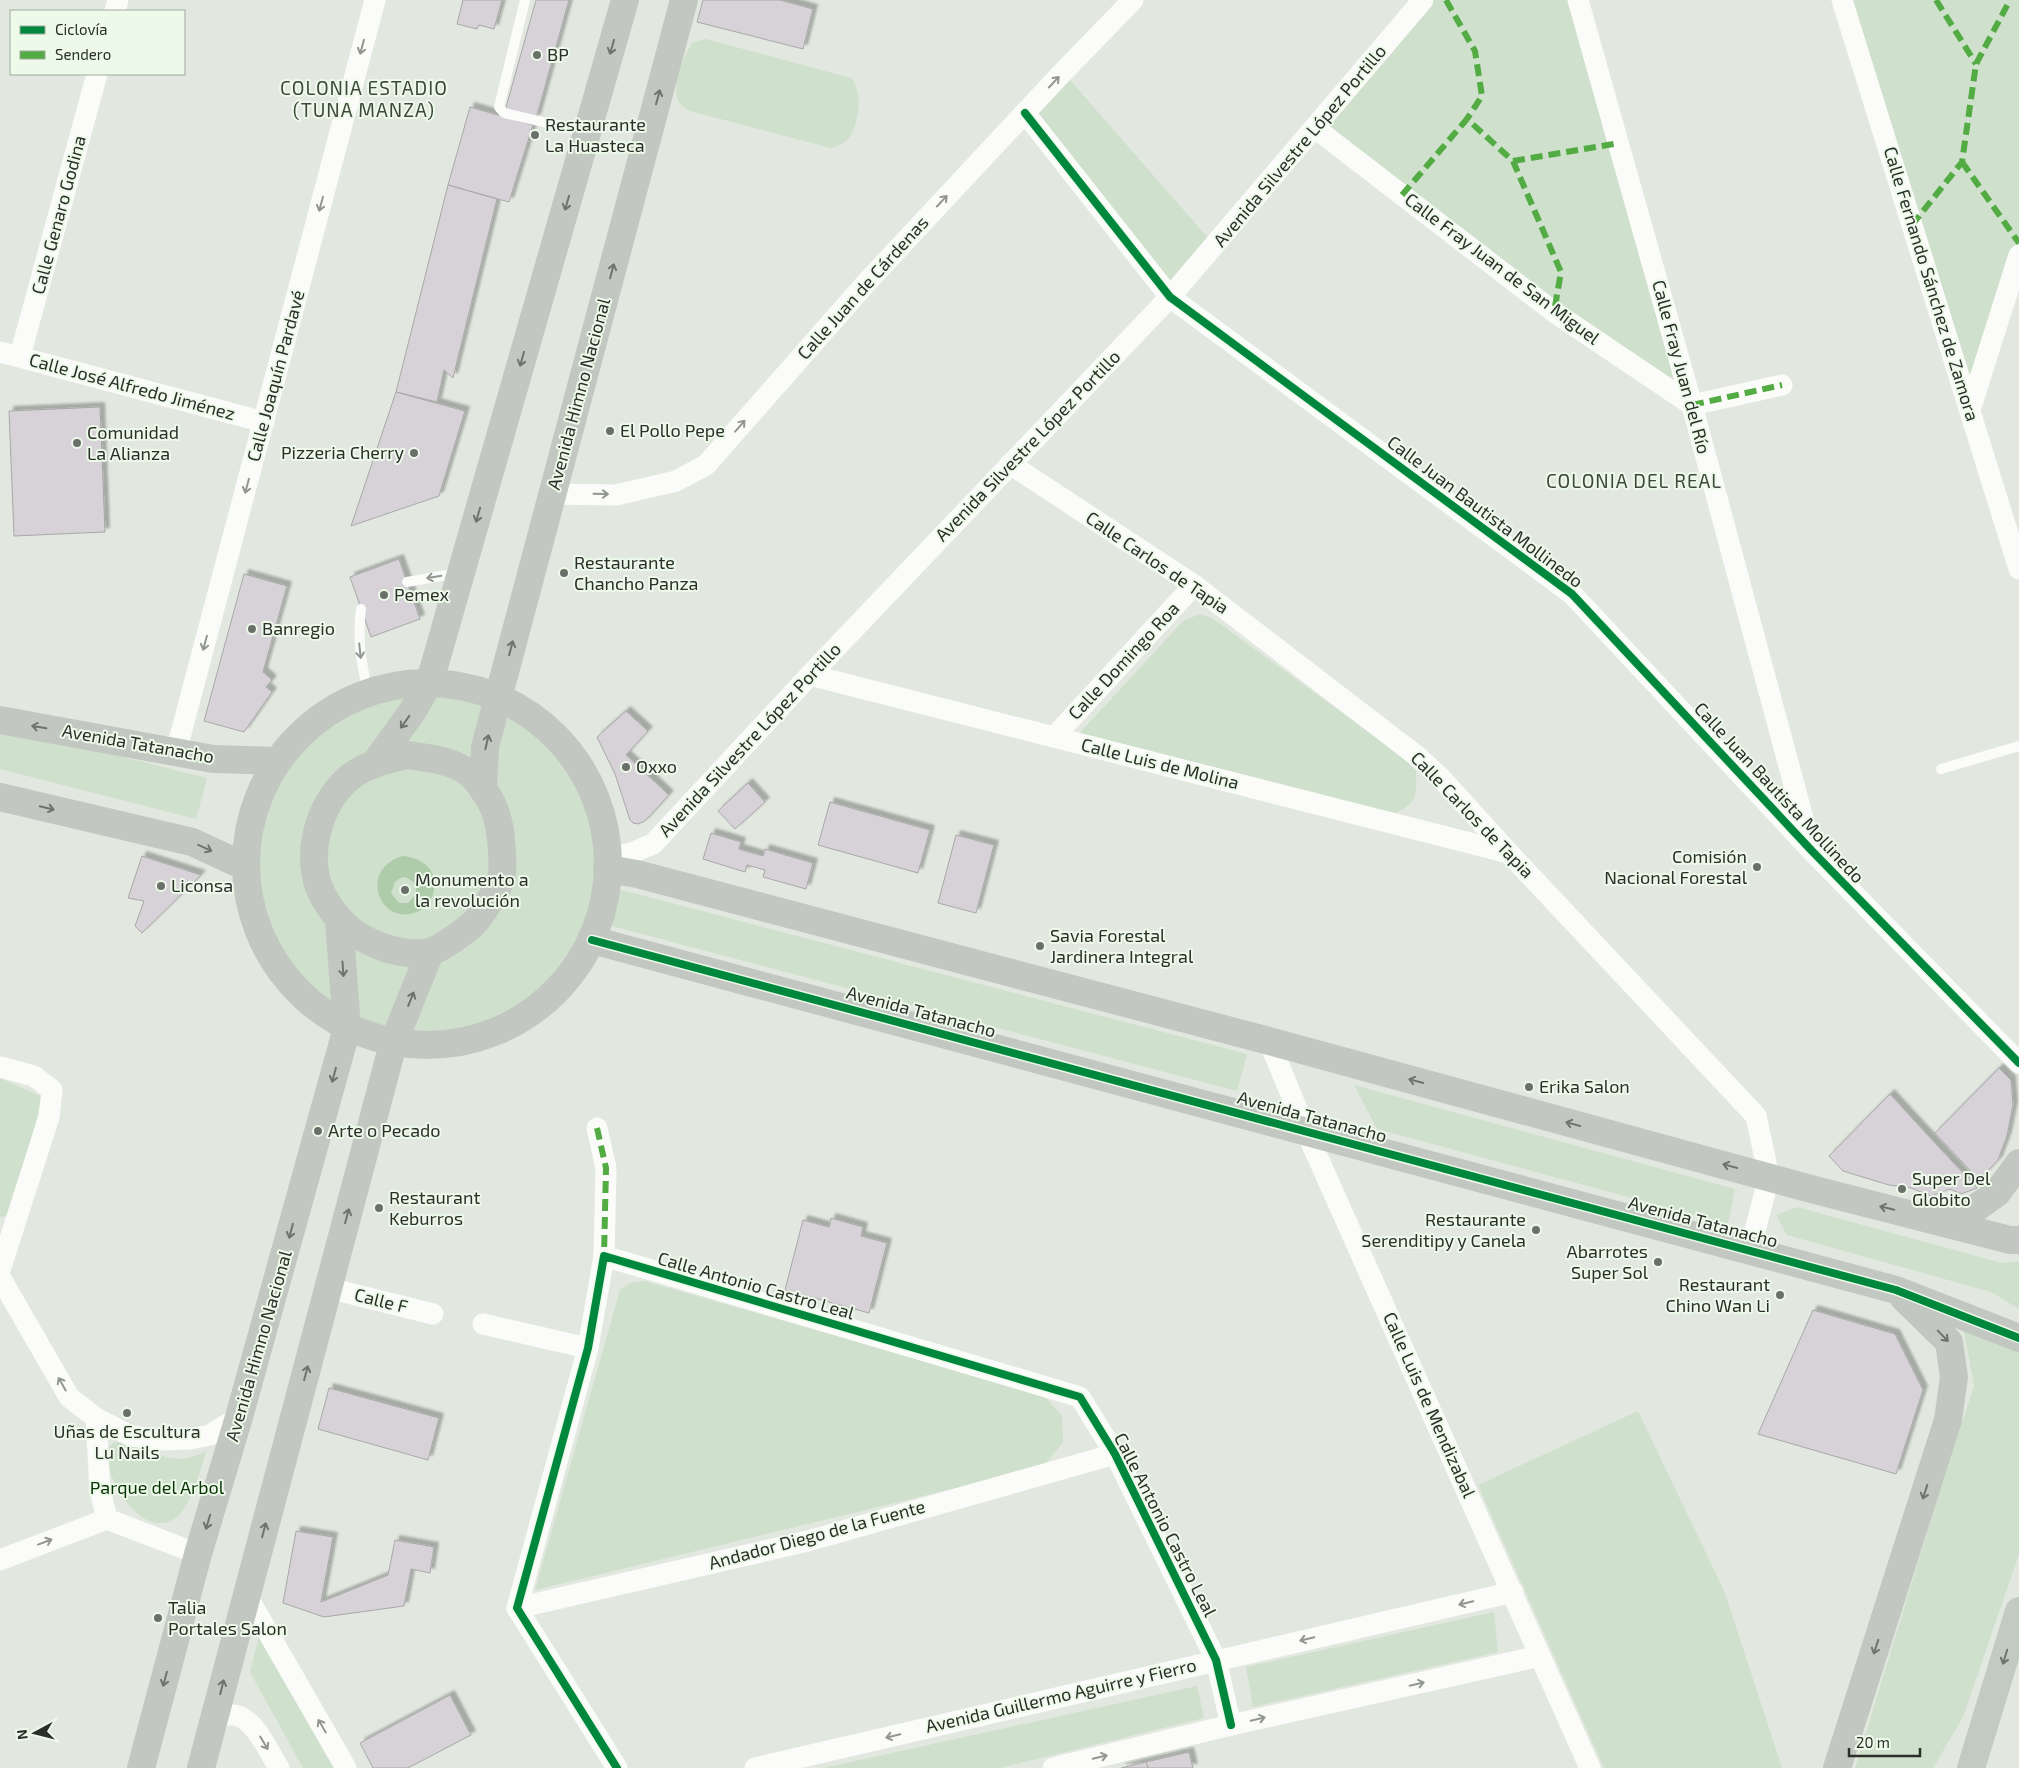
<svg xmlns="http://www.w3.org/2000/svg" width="2019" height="1768" font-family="'Exo 2',sans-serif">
<defs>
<filter id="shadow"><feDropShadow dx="4.5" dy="-4.5" stdDeviation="1" flood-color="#0004"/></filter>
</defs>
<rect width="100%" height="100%" fill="#e2e8e0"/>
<g fill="#cfe0cc">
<polygon points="1423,0 1578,0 1692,405 1315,128"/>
<polygon points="1842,0 2019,0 2019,255 1970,410"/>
<path d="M706 39 851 78C863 92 859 119 851 135 847 142 839 146 831 148L690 111C685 108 680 105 678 100 671 86 685 54 693 42Z"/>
<polygon points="1063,72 1215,246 1170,297 1025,113"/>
<path d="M1200 614 1212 618 1400 755 1416 771C1417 797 1417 803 1392 815L1076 737 1183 621Z"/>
<circle cx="427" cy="864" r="181"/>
<polygon points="0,726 207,778 196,819 0,769"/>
<polygon points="614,888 1247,1054 1237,1091 608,925"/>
<polygon points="0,1078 42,1097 12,1215 0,1217"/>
<polygon points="1354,1085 1735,1189 1728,1224 1377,1129"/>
<polygon points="1797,1207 2002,1263 2019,1261 2019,1309 1991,1292 1787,1235 1776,1215"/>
<polygon points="644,1281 1043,1395 1062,1416 1063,1442 1043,1467 535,1590 620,1290 630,1283"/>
<polygon points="1963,1326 2019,1346 2019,1554 1963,1717 1933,1768 1855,1768 1946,1472 1974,1386"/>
<polygon points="1638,1411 1725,1593 1782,1768 1604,1768 1478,1485"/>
<path d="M114 1442C150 1441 166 1473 206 1451 202 1467 190 1505 179 1515 147 1544 111 1488 107 1460 107 1456 108 1452 108 1448Z"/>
<polygon points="1494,1612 1498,1652 1253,1707 1246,1667"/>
<polygon points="261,1627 344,1768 303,1768 250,1672"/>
<polygon points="1197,1686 1204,1718 1000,1768 824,1768"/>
</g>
<path fill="#aecca9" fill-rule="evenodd" d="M402 856C421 857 438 869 434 890 433 899 427 907 419 911 382 929 356 871 402 856ZM402 877C412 878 417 884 416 894L408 903H399L391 893 395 882Z"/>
<g fill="#d6d2d7" stroke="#a8a8a7" filter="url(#shadow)">
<polygon points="463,0 502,0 494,29 479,25 477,29 457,24"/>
<polygon points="536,0 569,0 536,119 505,111"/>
<polygon points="703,0 780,0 813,9 803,49 697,22"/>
<polygon points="470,107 533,125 509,202 448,185"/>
<polygon points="448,185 497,199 453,378 444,370 437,402 396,392"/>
<polygon points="396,392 465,411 439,496 351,526"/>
<polygon points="100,407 105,532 14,536 9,411"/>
<polygon points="399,559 420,619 371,637 350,577"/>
<polygon points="244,574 287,586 263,672 272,680 266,687 272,692 244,732 204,721"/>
<polygon points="626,711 648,731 626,755 669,795 645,821 638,824 633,823 630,820 615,774 597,737"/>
<polygon points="748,783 765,802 735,829 718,811"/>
<polygon points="830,802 930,830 918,873 818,845"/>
<polygon points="711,833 741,842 739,849 763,856 765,849 813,863 806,889 763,877 765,870 747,865 745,872 703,859"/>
<polygon points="956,835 994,845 976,913 938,903"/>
<polygon points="142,856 201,875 142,933 135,926 144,901 128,898"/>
<polygon points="1999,1068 2011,1080 2013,1105 2007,1136 1998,1160 1986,1173 1977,1178 1935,1133"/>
<polygon points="1890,1094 1935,1143 1977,1188 1961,1194 1950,1189 1931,1196 1911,1188 1889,1185 1843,1171 1829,1156"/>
<polygon points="831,1218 863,1227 861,1236 887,1243 869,1313 785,1290 803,1220 829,1227"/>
<polygon points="1813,1310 1895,1334 1923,1390 1896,1474 1758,1434"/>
<polygon points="329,1388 439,1418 428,1460 318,1429"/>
<polygon points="296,1531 333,1537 321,1602 388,1575 395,1540 434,1547 430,1573 411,1569 404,1606 324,1617 283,1603"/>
<polygon points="450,1695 471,1735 408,1768 373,1768 360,1743"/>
<polygon points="1189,1752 1193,1768 1148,1768 1146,1762"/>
<polygon points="1146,1762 1148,1768 1121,1768"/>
</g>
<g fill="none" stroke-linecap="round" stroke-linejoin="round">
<g stroke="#fbfcfa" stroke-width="10">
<polyline points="525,0 499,107 504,113 586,132"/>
<polyline points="407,582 458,573"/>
<path d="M361 609C357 640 361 662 368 692"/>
<polyline points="1941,769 2019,746"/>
</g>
<g stroke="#fbfcfa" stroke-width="21">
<polyline points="1578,0 1692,405 1811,848"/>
<polyline points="1842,0 2019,569"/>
<polyline points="115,11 118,0"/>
<polyline points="1025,113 1170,297 1572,594 1812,851 2019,1063"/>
<polyline points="1315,128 1554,312 1692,405 1782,385"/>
<polyline points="0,352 264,422"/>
<polyline points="20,356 97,74"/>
<polyline points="1970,410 2019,255"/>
<polyline points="1010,464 1194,585 1417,756 1440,777 1509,853 1756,1116 1769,1177 1750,1250"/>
<polyline points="552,494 616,495 676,481 706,465 867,282 1063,72 1133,0"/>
<polyline points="810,675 1509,853"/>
<polyline points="1054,737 1194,585"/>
<polyline points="176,752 375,0"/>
<polyline points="606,858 631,853 653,844 810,675 1170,297 1423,0"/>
<polyline points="1269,1041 1306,1131 1590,1768"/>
<polyline points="0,1067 34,1076 52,1090 49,1117 0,1270"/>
<polyline points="597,1128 606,1168 604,1256 588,1348 517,1608 617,1768"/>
<polyline points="604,1256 1080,1397 1115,1454 1216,1660 1231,1725"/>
<polyline points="0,1277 69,1397 96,1418 131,1436 160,1440 190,1439 210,1435 239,1417"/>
<polyline points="328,1288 433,1314"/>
<polyline points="483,1324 588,1348"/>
<polyline points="96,1418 100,1490 107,1519"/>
<polyline points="0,1560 107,1519 198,1554"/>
<polyline points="247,1596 346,1768"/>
<polyline points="517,1608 808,1541 1115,1454"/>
<path d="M214 1721C218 1719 223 1716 228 1715 252 1711 268 1751 279 1768"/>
<polyline points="755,1768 1513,1592"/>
<polyline points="1053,1768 1231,1725 1540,1656"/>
</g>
<g stroke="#c3c7c2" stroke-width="28">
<circle cx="427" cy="864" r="181"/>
<polyline points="0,720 213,759 277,761"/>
<path d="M408 755C429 758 451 760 469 773 480 782 492 801 496 814 501 827 505 870 500 882 497 890 480 917 474 923 467 930 439 950 430 952 416 955 398 952 385 948 356 938 338 923 323 896 303 859 318 804 349 778 366 764 387 760 408 755Z"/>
<polyline points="376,762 412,712 430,681 625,0"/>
<polyline points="483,790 485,747 684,0"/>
<polyline points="0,797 192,842 244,866"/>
<polyline points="607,869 637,874 1269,1041 1815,1190 2010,1240 2019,1240"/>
<polyline points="592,940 1896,1290 2019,1338"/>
<polyline points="1937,1219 1970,1212 1997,1193 2019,1163"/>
<polyline points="141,1768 198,1554 239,1417 347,1028 339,921"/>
<polyline points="201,1768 393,1044 430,952"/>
<polyline points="1837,1768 1948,1420 1954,1377 1949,1342 1904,1298"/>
</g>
<polyline stroke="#c1cbbf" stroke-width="28" points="1971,1768 2019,1611"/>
<g stroke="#53ab44" stroke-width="6" stroke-dasharray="12 6" stroke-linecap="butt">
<polyline points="1446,0 1475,51 1482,96 1467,119"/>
<polyline points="1936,0 1976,64"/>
<polyline points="1513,161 1619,143"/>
<polyline points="1962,162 2019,243"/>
<polyline points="1402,195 1467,119 1513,161 1561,272 1554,312"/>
<polyline points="1912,225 1962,162 1976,64 2010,0"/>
<polyline points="1692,405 1782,385"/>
<polyline points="597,1128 606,1168 604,1256"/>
</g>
<defs>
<g id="cycleway">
<polyline points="1025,113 1170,297 1572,594 1812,851 2019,1063"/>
<polyline points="592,940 1896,1290 2019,1338"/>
<polyline points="617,1768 517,1608 588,1348 604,1256 1080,1397 1115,1454 1216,1660 1231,1725"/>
</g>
</defs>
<use href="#cycleway" stroke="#edfaea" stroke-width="11"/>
<use href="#cycleway" stroke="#00873e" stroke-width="8"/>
</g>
<defs><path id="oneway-shaft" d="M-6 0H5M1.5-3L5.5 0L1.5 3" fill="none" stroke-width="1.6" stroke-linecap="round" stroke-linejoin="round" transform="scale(1.25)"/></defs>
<g stroke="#929692">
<use href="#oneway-shaft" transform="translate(362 47) rotate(105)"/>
<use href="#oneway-shaft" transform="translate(1054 82) rotate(-47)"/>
<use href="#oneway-shaft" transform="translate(942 201) rotate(-47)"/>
<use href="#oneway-shaft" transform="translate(321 204) rotate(105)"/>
<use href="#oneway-shaft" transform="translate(740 426) rotate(-49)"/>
<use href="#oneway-shaft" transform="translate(247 486) rotate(105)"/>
<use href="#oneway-shaft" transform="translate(601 494) rotate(1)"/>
<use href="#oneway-shaft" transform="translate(434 577) rotate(170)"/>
<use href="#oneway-shaft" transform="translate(205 643) rotate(105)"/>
<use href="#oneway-shaft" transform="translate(360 651) rotate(84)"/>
<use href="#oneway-shaft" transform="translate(62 1384) rotate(-120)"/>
<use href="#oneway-shaft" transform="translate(45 1542) rotate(-21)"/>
<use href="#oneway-shaft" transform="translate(1466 1603) rotate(167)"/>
<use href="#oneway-shaft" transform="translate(1307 1639) rotate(167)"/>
<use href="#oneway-shaft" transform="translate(1417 1684) rotate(-13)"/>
<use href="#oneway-shaft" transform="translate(1258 1719) rotate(-13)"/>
<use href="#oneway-shaft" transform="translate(322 1726) rotate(-120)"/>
<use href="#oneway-shaft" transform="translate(893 1736) rotate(167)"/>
<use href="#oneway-shaft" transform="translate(264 1743) rotate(59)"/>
<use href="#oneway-shaft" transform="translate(1100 1757) rotate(-13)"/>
</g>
<g stroke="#6f736e">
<use href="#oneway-shaft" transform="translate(612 47) rotate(106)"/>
<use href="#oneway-shaft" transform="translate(658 97) rotate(-75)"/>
<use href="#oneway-shaft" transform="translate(567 203) rotate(106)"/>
<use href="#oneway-shaft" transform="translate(612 271) rotate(-75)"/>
<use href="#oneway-shaft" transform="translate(522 359) rotate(106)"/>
<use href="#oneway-shaft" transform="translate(478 515) rotate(106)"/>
<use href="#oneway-shaft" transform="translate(511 648) rotate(-75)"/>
<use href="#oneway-shaft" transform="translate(405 722) rotate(125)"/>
<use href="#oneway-shaft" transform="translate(39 727) rotate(-170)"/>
<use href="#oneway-shaft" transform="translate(487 742) rotate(-77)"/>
<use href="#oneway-shaft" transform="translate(47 808) rotate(13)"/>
<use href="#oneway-shaft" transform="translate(205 848) rotate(25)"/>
<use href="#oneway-shaft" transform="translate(343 969) rotate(86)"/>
<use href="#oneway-shaft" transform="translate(411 999) rotate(-68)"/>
<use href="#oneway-shaft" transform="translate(334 1075) rotate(105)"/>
<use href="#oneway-shaft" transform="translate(1416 1081) rotate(-165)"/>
<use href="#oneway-shaft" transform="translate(1573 1124) rotate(-165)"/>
<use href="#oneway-shaft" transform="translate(1730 1166) rotate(-165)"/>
<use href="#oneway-shaft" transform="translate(1887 1208) rotate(-166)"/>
<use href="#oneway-shaft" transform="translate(347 1216) rotate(-75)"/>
<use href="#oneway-shaft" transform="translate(291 1231) rotate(105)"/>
<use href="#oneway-shaft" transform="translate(1943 1336) rotate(46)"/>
<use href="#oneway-shaft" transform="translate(306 1373) rotate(-75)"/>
<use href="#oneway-shaft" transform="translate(1925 1492) rotate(108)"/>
<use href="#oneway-shaft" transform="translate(208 1522) rotate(107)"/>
<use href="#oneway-shaft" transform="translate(264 1530) rotate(-75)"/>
<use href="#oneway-shaft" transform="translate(1876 1647) rotate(108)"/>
<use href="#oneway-shaft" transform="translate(165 1679) rotate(105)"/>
<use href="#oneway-shaft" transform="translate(222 1687) rotate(-76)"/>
</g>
<use stroke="#6e756c" href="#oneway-shaft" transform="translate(2005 1657) rotate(107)"/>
<g fill="#6a7069" stroke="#edfaea" stroke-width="2">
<circle cx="537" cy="55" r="5"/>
<circle cx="535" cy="135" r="5"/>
<circle cx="610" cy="431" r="5"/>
<circle cx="77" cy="443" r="5"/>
<circle cx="414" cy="453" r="5"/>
<circle cx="564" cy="573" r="5"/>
<circle cx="384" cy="595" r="5"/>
<circle cx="252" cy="629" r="5"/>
<circle cx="626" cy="767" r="5"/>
<circle cx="1757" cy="867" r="5"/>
<circle cx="161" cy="886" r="5"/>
<circle cx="405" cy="890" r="5"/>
<circle cx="1040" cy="946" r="5"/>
<circle cx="1529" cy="1087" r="5"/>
<circle cx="318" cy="1131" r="5"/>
<circle cx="1902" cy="1189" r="5"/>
<circle cx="379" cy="1208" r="5"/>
<circle cx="1536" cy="1230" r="5"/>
<circle cx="1658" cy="1262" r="5"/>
<circle cx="1780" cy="1295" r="5"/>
<circle cx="127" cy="1413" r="5"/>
<circle cx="158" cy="1618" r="5"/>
</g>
<g text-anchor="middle" stroke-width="4" stroke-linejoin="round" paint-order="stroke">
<g font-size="18" fill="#2a2f29" stroke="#edfaea" text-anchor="start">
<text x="547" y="61">BP</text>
<text x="545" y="131">Restaurante<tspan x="545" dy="21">La Huasteca</tspan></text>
<text x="620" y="437">El Pollo Pepe</text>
<text x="87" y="439">Comunidad<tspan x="87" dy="21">La Alianza</tspan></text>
<text x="404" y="459" text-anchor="end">Pizzeria Cherry</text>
<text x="574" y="569">Restaurante<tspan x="574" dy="21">Chancho Panza</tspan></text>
<text x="394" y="601">Pemex</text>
<text x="262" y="635">Banregio</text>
<text x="636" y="773">Oxxo</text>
<text x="1747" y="863" text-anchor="end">Comisión<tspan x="1747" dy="21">Nacional Forestal</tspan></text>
<text x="415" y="886">Monumento a<tspan x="415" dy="21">la revolución</tspan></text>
<text x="171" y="892">Liconsa</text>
<text x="1050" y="942">Savia Forestal<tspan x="1050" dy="21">Jardinera Integral</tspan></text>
<text x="1539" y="1093">Erika Salon</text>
<text x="328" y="1137">Arte o Pecado</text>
<text x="1912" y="1185">Super Del<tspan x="1912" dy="21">Globito</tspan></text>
<text x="389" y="1204">Restaurant<tspan x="389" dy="21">Keburros</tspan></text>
<text x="1526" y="1226" text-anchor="end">Restaurante<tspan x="1526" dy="21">Serenditipy y Canela</tspan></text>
<text x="1648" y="1258" text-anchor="end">Abarrotes<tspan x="1648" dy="21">Super Sol</tspan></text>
<text x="1770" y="1291" text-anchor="end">Restaurant<tspan x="1770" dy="21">Chino Wan Li</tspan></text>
<text x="127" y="1438" text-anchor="middle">Uñas de Escultura<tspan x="127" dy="21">Lu Nails</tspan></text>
<text x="168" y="1614">Talia<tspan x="168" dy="21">Portales Salon</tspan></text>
</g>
<g font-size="18" fill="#2a2f29" stroke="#edfaea">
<text transform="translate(1300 146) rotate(-50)" y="6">Avenida Silvestre López Portillo</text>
<text transform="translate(59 215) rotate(-75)" y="6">Calle Genaro Godina</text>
<text transform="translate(1502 269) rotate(37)" y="6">Calle Fray Juan de San Miguel</text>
<text transform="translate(1931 284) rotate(73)" y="6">Calle Fernando Sánchez de Zamora</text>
<text transform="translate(863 288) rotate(-48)" y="6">Calle Juan de Cárdenas</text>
<text transform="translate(1681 367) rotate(75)" y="6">Calle Fray Juan del Río</text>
<text transform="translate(276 376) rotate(-75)" y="6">Calle Joaquín Pardavé</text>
<text transform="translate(132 387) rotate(15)" y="6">Calle José Alfredo Jiménez</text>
<text transform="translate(579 394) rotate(-75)" y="6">Avenida Himno Nacional</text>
<text transform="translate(1028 446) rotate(-46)" y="6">Avenida Silvestre López Portillo</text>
<text transform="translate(1485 512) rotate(37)" y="6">Calle Juan Bautista Mollinedo</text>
<text transform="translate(1157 563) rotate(34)" y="6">Calle Carlos de Tapia</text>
<text transform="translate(1124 661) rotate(-47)" y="6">Calle Domingo Roa</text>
<text transform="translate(750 740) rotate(-47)" y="6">Avenida Silvestre López Portillo</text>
<text transform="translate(138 744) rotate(10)" y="6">Avenida Tatanacho</text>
<text transform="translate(1160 764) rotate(14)" y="6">Calle Luis de Molina</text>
<text transform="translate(1779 793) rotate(47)" y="6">Calle Juan Bautista Mollinedo</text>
<text transform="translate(1472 815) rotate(46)" y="6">Calle Carlos de Tapia</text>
<text transform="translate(921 1012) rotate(15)" y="6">Avenida Tatanacho</text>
<text transform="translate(1312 1117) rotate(15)" y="6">Avenida Tatanacho</text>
<text transform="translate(1703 1222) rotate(15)" y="6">Avenida Tatanacho</text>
<text transform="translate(756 1286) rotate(16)" y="6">Calle Antonio Castro Leal</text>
<text transform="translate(381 1301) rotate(14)" y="6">Calle F</text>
<text transform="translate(259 1346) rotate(-74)" y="6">Avenida Himno Nacional</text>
<text transform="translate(1429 1405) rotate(66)" y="6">Calle Luis de Mendizabal</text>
<text transform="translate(1165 1525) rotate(63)" y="6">Calle Antonio Castro Leal</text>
<text transform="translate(817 1535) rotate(-15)" y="6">Andador Diego de la Fuente</text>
<text transform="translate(1061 1696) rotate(-13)" y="6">Avenida Guillermo Aguirre y Fierro</text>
</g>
<g font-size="18" fill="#0a3304" stroke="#edfaea">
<text x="157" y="1494">Parque del Arbol</text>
</g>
<g font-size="19" letter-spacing="1" fill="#3d483b" stroke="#edfaea">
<text x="364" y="95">COLONIA ESTADIO<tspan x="364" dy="22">(TUNA MANZA)</tspan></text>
<text x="1634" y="488">COLONIA DEL REAL</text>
</g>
</g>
<rect x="10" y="10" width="175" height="65" fill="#edfaea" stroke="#9fa99d"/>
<rect x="20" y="26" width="25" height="8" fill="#00873e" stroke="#9fa99d"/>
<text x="55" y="35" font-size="15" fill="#2a2f29">Ciclovía</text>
<rect x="20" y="51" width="25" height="8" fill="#53ab44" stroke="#9fa99d"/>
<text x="55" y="60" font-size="15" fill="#2a2f29">Sendero</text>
<g transform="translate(35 1733) rotate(263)" stroke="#edfaea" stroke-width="4" paint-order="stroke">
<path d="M0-4L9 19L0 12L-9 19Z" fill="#2a2f29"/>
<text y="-8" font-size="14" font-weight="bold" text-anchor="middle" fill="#2a2f29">N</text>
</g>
<path d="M1849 1748v8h71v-8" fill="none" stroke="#2a2f29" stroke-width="2.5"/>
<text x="1856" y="1748" font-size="15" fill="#2a2f29" stroke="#edfaea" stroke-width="4" paint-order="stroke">20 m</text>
</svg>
